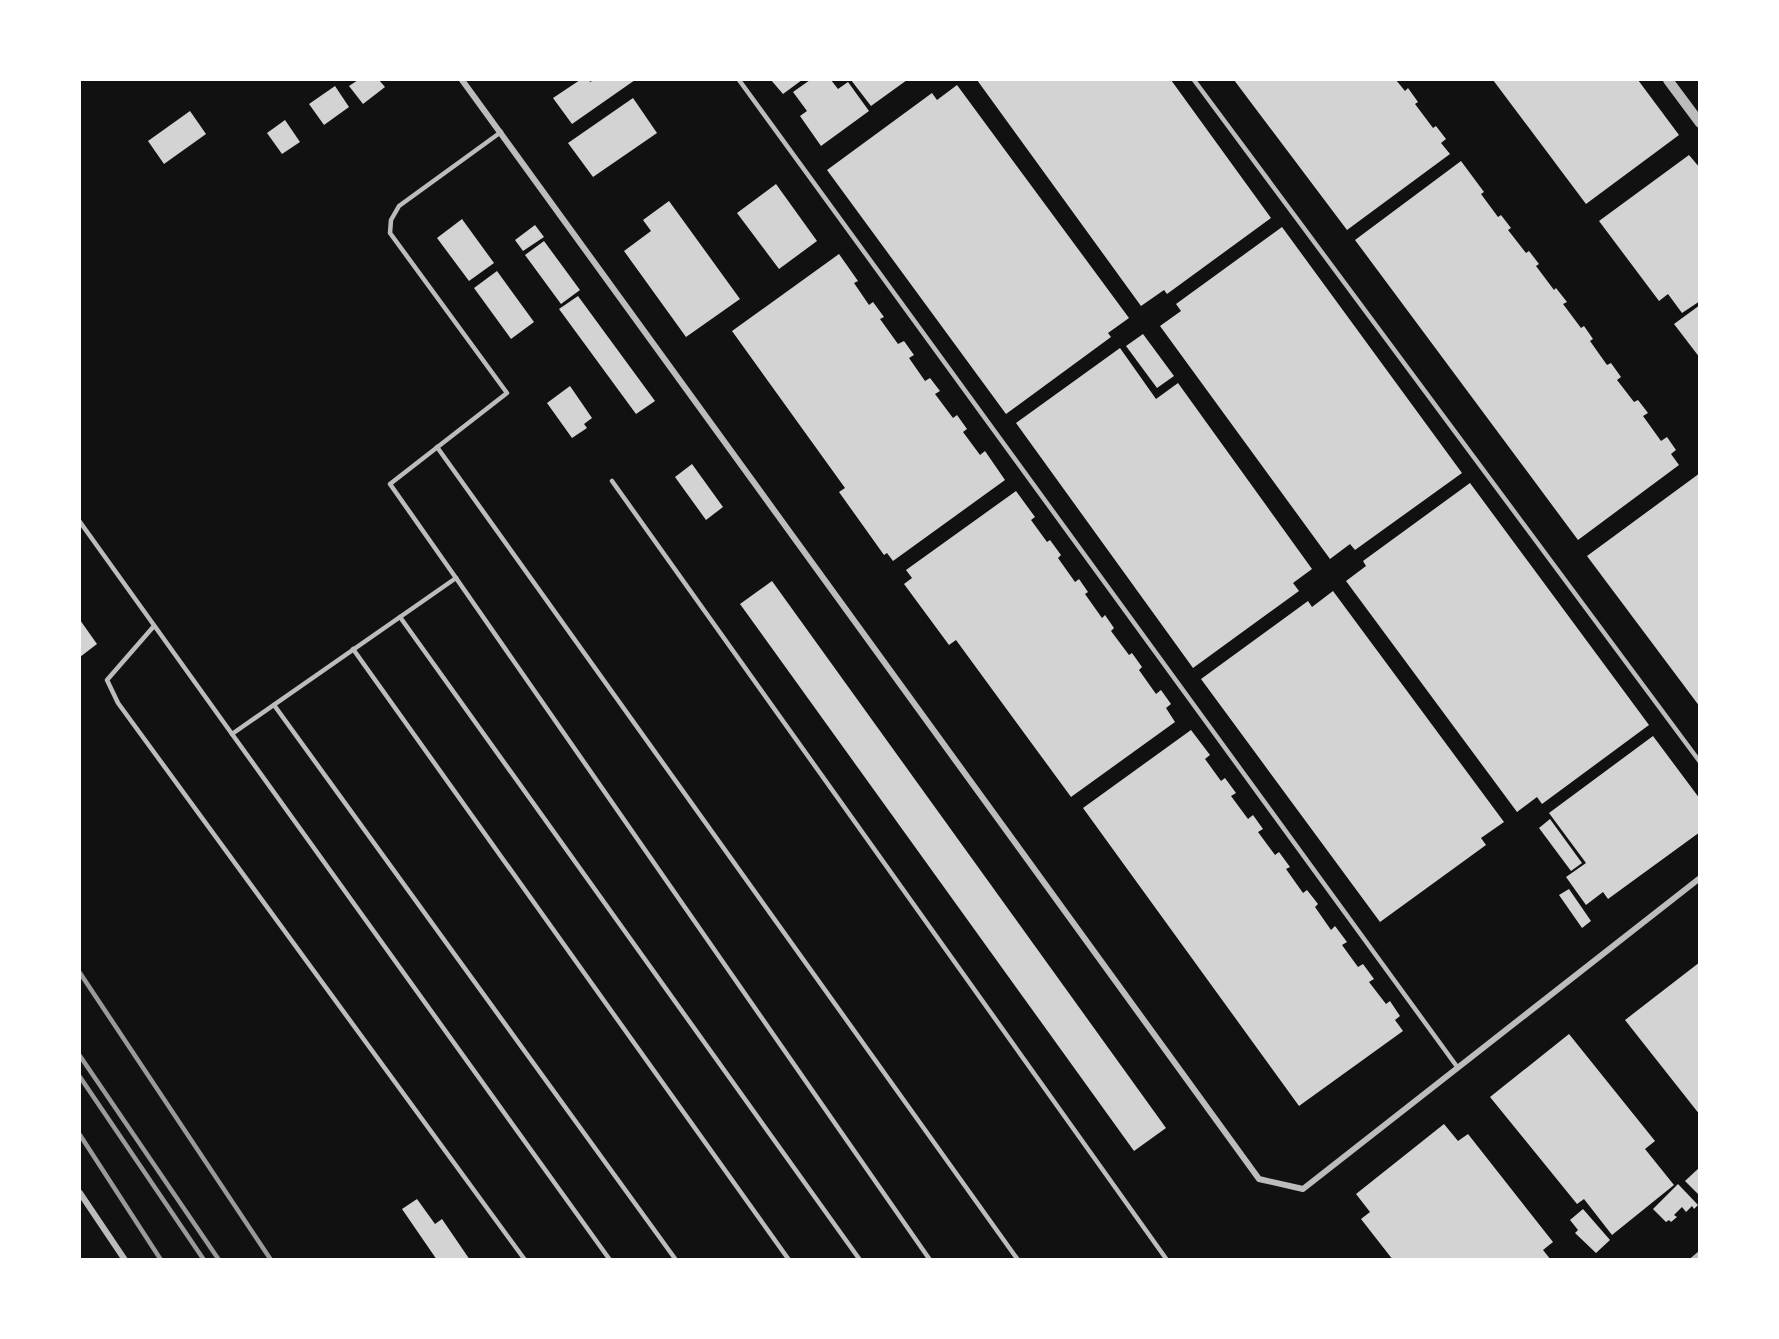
<svg xmlns="http://www.w3.org/2000/svg" width="1779" height="1339" font-family="Raleway,sans-serif">
<rect width="100%" height="100%" fill="#111"/>
<g fill="#d3d3d3">
<polygon points="358,80 379,80 385,87 363,104 349,86"/>
<polygon points="580,80 589,80 590,82 594,80 635,80 572,124 553,98"/>
<polygon points="771,80 802,80 783,94"/>
<polygon points="810,80 831,80 838,89 848,82 869,111 821,146 800,116 807,111 793,92"/>
<polygon points="851,80 907,80 871,106"/>
<polygon points="977,80 1171,80 1271,218 1167,294 1164,290 1141,306"/>
<polygon points="1234,80 1396,80 1405,91 1408,88 1418,102 1415,104 1433,128 1436,126 1446,139 1441,143 1450,154 1347,230"/>
<polygon points="1493,80 1638,80 1679,135 1586,204"/>
<polygon points="957,85 1129,318 1108,333 1111,337 1006,414 827,170 932,93 937,100"/>
<polygon points="335,86 349,107 324,125 309,104"/>
<polygon points="633,98 657,133 593,177 568,143"/>
<polygon points="190,111 206,134 164,164 148,141"/>
<polygon points="285,120 300,142 282,154 267,133"/>
<polygon points="1689,155 1700,168 1700,301 1682,313 1668,294 1659,301 1599,221"/>
<polygon points="1461,161 1484,192 1481,194 1498,217 1501,215 1511,228 1508,230 1526,253 1529,251 1539,264 1536,266 1554,290 1556,288 1567,302 1563,304 1581,328 1584,326 1593,339 1590,341 1607,365 1611,363 1621,377 1617,380 1634,402 1638,400 1648,413 1643,416 1661,441 1667,437 1676,450 1671,454 1679,465 1578,540 1355,240"/>
<polygon points="776,184 817,241 779,269 737,213"/>
<polygon points="669,201 740,299 686,337 624,251 651,231 643,220"/>
<polygon points="462,219 494,263 469,281 437,238"/>
<polygon points="535,225 544,237 523,251 515,240"/>
<polygon points="1282,227 1462,473 1355,550 1350,544 1330,559 1160,326 1181,311 1176,304"/>
<polygon points="544,241 580,290 561,304 525,255"/>
<polygon points="839,254 858,281 854,283 869,305 873,302 884,317 880,319 898,344 904,341 914,355 909,358 925,381 930,378 940,391 935,394 953,418 957,415 967,429 963,432 980,455 985,451 1005,480 893,561 887,553 884,555 839,492 845,488 732,331"/>
<polygon points="497,271 534,322 511,339 474,288"/>
<polygon points="578,296 655,401 636,414 559,309"/>
<polygon points="1700,305 1700,358 1674,324"/>
<polygon points="1143,334 1174,376 1157,388 1126,346"/>
<polygon points="1120,348 1156,399 1178,383 1312,569 1293,583 1299,591 1193,668 1016,423"/>
<polygon points="570,386 592,418 584,424 587,428 572,438 547,403"/>
<polygon points="692,464 723,507 706,520 675,477"/>
<polygon points="1700,473 1700,707 1587,556"/>
<polygon points="1470,483 1649,725 1542,804 1537,797 1517,812 1346,581 1366,566 1363,561"/>
<polygon points="1016,491 1035,517 1031,520 1047,542 1050,540 1061,555 1058,558 1075,582 1079,579 1088,592 1085,594 1102,618 1105,615 1114,628 1111,631 1129,655 1132,653 1142,667 1139,670 1156,694 1161,690 1171,704 1166,708 1175,722 1071,797 956,640 949,645 904,584 912,578 906,570"/>
<polygon points="772,581 1166,1128 1134,1151 740,604"/>
<polygon points="1333,591 1504,822 1481,838 1486,845 1380,922 1201,679 1308,601 1312,607"/>
<polygon points="80,620 97,644 80,657"/>
<polygon points="1191,730 1210,755 1205,759 1221,781 1225,778 1236,793 1231,796 1248,819 1253,815 1263,829 1258,832 1275,855 1279,852 1290,867 1286,869 1303,893 1307,890 1318,904 1315,907 1331,930 1335,926 1347,942 1342,945 1358,967 1363,964 1374,979 1369,982 1386,1004 1390,1001 1400,1016 1395,1020 1403,1031 1299,1106 1083,808"/>
<polygon points="1653,736 1700,799 1700,832 1608,899 1603,892 1586,905 1566,877 1586,863 1549,813"/>
<polygon points="1550,819 1582,863 1571,871 1539,828"/>
<polygon points="1569,889 1591,921 1582,928 1559,895"/>
<polygon points="1700,962 1700,1115 1625,1020"/>
<polygon points="1569,1034 1655,1141 1645,1149 1674,1185 1612,1235 1584,1199 1577,1204 1490,1097"/>
<polygon points="1444,1124 1458,1141 1468,1134 1553,1242 1543,1250 1551,1260 1393,1260 1361,1219 1370,1212 1356,1194"/>
<polygon points="1700,1167 1700,1196 1685,1181"/>
<polygon points="1678,1184 1698,1205 1694,1209 1692,1206 1686,1212 1682,1207 1674,1215 1677,1217 1671,1222 1669,1220 1666,1222 1653,1209"/>
<polygon points="417,1199 435,1224 442,1219 470,1260 437,1260 402,1209"/>
<polygon points="1583,1209 1610,1240 1596,1253 1575,1233 1578,1230 1570,1220"/>
</g>
<g fill="none" stroke-linecap="round" stroke-linejoin="round">
<g stroke="#bcbcbc" stroke-width="4.5">
<polyline points="739,80 1458,1068"/>
<polyline points="1194,80 1700,762"/>
<polyline points="437,447 1018,1260"/>
<polyline points="612,481 1167,1260"/>
<polyline points="80,522 232,734 456,578 390,484 507,393 390,233 391,220 399,206 501,132"/>
<polyline points="456,578 930,1260"/>
<polyline points="400,617 860,1260"/>
<polyline points="154,626 107,680 118,703 525,1260"/>
<polyline points="353,649 789,1260"/>
<polyline points="274,705 676,1260"/>
<polyline points="232,734 610,1260"/>
</g>
<g stroke="#bcbcbc" stroke-width="6">
<polyline points="462,80 1259,1179 1303,1189 1700,878"/>
<polyline points="80,1193 125,1260"/>
<polyline points="1693,1260 1700,1254"/>
</g>
<polyline stroke="#bcbcbc" stroke-width="10" points="1668,80 1700,123"/>
<g stroke="#9a9a9a" stroke-width="4.5">
<polyline points="80,973 271,1260"/>
<polyline points="80,1056 219,1260"/>
<polyline points="80,1077 204,1260"/>
<polyline points="80,1135 161,1260"/>
</g>
</g>
<rect width="1779" height="1339" fill="none" stroke="#ffffff" stroke-width="162"/>
</svg>
